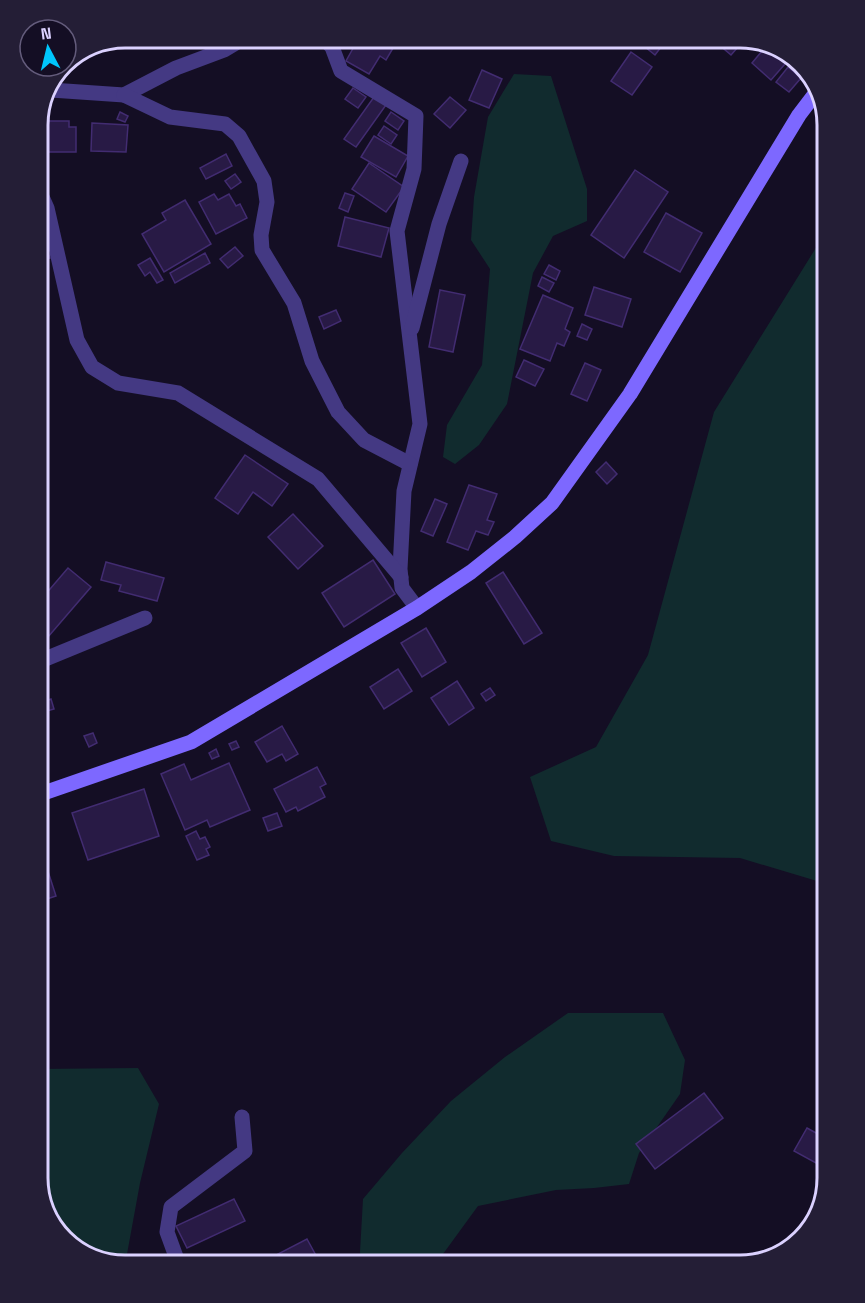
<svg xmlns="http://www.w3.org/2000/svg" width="865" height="1303" font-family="'Space Grotesk',sans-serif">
<rect width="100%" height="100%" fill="#140e24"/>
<g fill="#112b2e">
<polygon points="514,74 551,76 587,189 587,221 553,236 533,273 507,404 479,445 455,464 443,457 447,425 482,365 490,269 471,240 474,197 488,117"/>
<polygon points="827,230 827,884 740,858 614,856 551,841 530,777 596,747 648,655 714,412"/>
<polygon points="568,1013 663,1013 685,1060 680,1094 639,1153 629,1184 594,1188 556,1190 478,1206 443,1254 444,1265 361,1265 360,1252 363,1199 402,1153 451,1101 505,1057"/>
<polygon points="138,1068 159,1104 140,1183 125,1265 120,1265 81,1254 49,1221 38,1178 38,1069"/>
</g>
<g fill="#281a45" stroke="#422c71" stroke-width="1.5">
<polygon points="355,38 399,38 386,60 380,56 369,74 346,61 356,43 353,42"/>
<polygon points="635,38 668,38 655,55 635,39"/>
<polygon points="711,38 746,38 731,55"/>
<polygon points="767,45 788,52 792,56 771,80 752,63"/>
<polygon points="631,52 652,67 632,95 611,81"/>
<polygon points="788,67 801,78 789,92 776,82"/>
<polygon points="482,70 502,79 489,108 469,100"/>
<polygon points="353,88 366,97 358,108 345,99"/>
<polygon points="374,97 386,105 356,147 344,139"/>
<polygon points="450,97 466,110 450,128 434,114"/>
<polygon points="120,112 128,116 125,122 117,119"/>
<polygon points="391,112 404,121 398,130 385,121"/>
<polygon points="40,121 69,121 69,127 76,127 76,152 39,152"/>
<polygon points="92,123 128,125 126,152 91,151"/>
<polygon points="384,126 397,135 391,144 378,135"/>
<polygon points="374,136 408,156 396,177 361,157"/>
<polygon points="226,154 232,166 206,179 200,168"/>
<polygon points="369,163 404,187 386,212 352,189"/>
<polygon points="635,170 668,192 624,258 591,235"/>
<polygon points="235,174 241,182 231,189 225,181"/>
<polygon points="345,193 354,196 348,212 339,208"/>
<polygon points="214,194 218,200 229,194 236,206 240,204 247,218 216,234 199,202"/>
<polygon points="185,200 211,244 164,272 142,234 166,220 162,213"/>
<polygon points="666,213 702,233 680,272 644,252"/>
<polygon points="345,217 389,228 381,257 338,246"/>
<polygon points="38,220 50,258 38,262"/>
<polygon points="235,247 243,256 228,268 220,259"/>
<polygon points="205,253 210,263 175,283 170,273"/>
<polygon points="150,258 163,280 157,283 150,272 145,276 138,265"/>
<polygon points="549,265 560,271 556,280 544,274"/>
<polygon points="542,277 554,283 549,292 538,286"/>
<polygon points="594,287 631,299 622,327 585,315"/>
<polygon points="440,290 465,295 453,352 429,347"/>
<polygon points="543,295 573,308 565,329 570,332 564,346 557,343 550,361 520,349"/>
<polygon points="336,310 341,321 324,329 319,317"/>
<polygon points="582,324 592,329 587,340 577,336"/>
<polygon points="524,360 544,369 535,386 516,377"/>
<polygon points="585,363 601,370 587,401 571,394"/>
<polygon points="245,455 288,484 272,506 253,492 238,514 215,498"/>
<polygon points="606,462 617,474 607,484 596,472"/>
<polygon points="469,485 497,494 487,520 494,522 488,535 476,531 468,550 447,542"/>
<polygon points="435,499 447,504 433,536 421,531"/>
<polygon points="293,514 323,546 298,569 268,537"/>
<polygon points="373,560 395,594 344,627 322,593"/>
<polygon points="106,562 164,578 157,601 119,591 121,585 101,580"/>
<polygon points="68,568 91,587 48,637 38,628 38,603"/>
<polygon points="503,572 542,633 524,644 486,583"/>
<polygon points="426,628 446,662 422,677 401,643"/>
<polygon points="398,669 412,691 384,709 370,687"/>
<polygon points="457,681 474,708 449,725 431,698"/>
<polygon points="490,688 495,695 486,701 481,694"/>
<polygon points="51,699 54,709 43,712 40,703"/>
<polygon points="38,710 45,736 38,738"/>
<polygon points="282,726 298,754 286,761 282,754 267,762 255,742"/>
<polygon points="93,733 97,743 89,747 84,736"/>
<polygon points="236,741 239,747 232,750 229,744"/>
<polygon points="216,749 219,756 212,759 209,753"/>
<polygon points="229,763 250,810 210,827 207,820 185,830 161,774 184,764 191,780"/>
<polygon points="317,767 326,784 320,787 325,797 298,811 296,807 286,812 274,789"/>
<polygon points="144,789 159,836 88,860 72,813"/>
<polygon points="277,813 282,826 268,831 263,818"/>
<polygon points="196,831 200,839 205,837 210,847 206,849 209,855 197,860 186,836"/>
<polygon points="45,862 56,896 38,902 38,864"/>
<polygon points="704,1093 723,1118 655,1169 636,1144"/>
<polygon points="807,1128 827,1139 827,1169 794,1151"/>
<polygon points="234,1199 245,1221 187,1248 176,1226"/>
<polygon points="307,1239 319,1261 312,1265 284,1265 278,1254"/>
</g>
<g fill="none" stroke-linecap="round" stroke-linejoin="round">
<g stroke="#443983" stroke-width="15">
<polyline points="323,38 332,47 341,71 416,116 414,169 397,231 420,424 404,491 400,569 402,588 417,608"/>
<polyline points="51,90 124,95 176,68 224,50 244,38"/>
<polyline points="124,95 170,117 225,124 239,136 264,181 267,202 261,235 262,250 294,303 312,361 338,412 364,440 410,464"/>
<polyline points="38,188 47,208 77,340 92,367 118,383 178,393 318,479 401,577"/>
<polyline points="412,328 439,224 461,161"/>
<polyline points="38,662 145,618"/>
<polyline points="179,1265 167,1232 171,1207 245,1151 242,1117"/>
</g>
<polyline stroke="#7d68ff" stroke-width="15" points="38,795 191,742 417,608 471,572 515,537 552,503 630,394 799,115 818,90"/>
</g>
<path d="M0 0H865V1303H0ZM125 48H740A77 77 0 0 1 817 125V1178A77 77 0 0 1 740 1255H125A77 77 0 0 1 48 1178V125A77 77 0 0 1 125 48Z" fill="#241e36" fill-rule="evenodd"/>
<path fill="none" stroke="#dbd1ff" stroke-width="3" d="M125 48H740A77 77 0 0 1 817 125V1178A77 77 0 0 1 740 1255H125A77 77 0 0 1 48 1178V125A77 77 0 0 1 125 48Z"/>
<g transform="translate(48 48) rotate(353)"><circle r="28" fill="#140e24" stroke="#645c7c" stroke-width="1.5"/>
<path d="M0-4.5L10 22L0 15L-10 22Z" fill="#00c6fc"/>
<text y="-9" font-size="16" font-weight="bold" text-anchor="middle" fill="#dbd1ff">N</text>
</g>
</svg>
